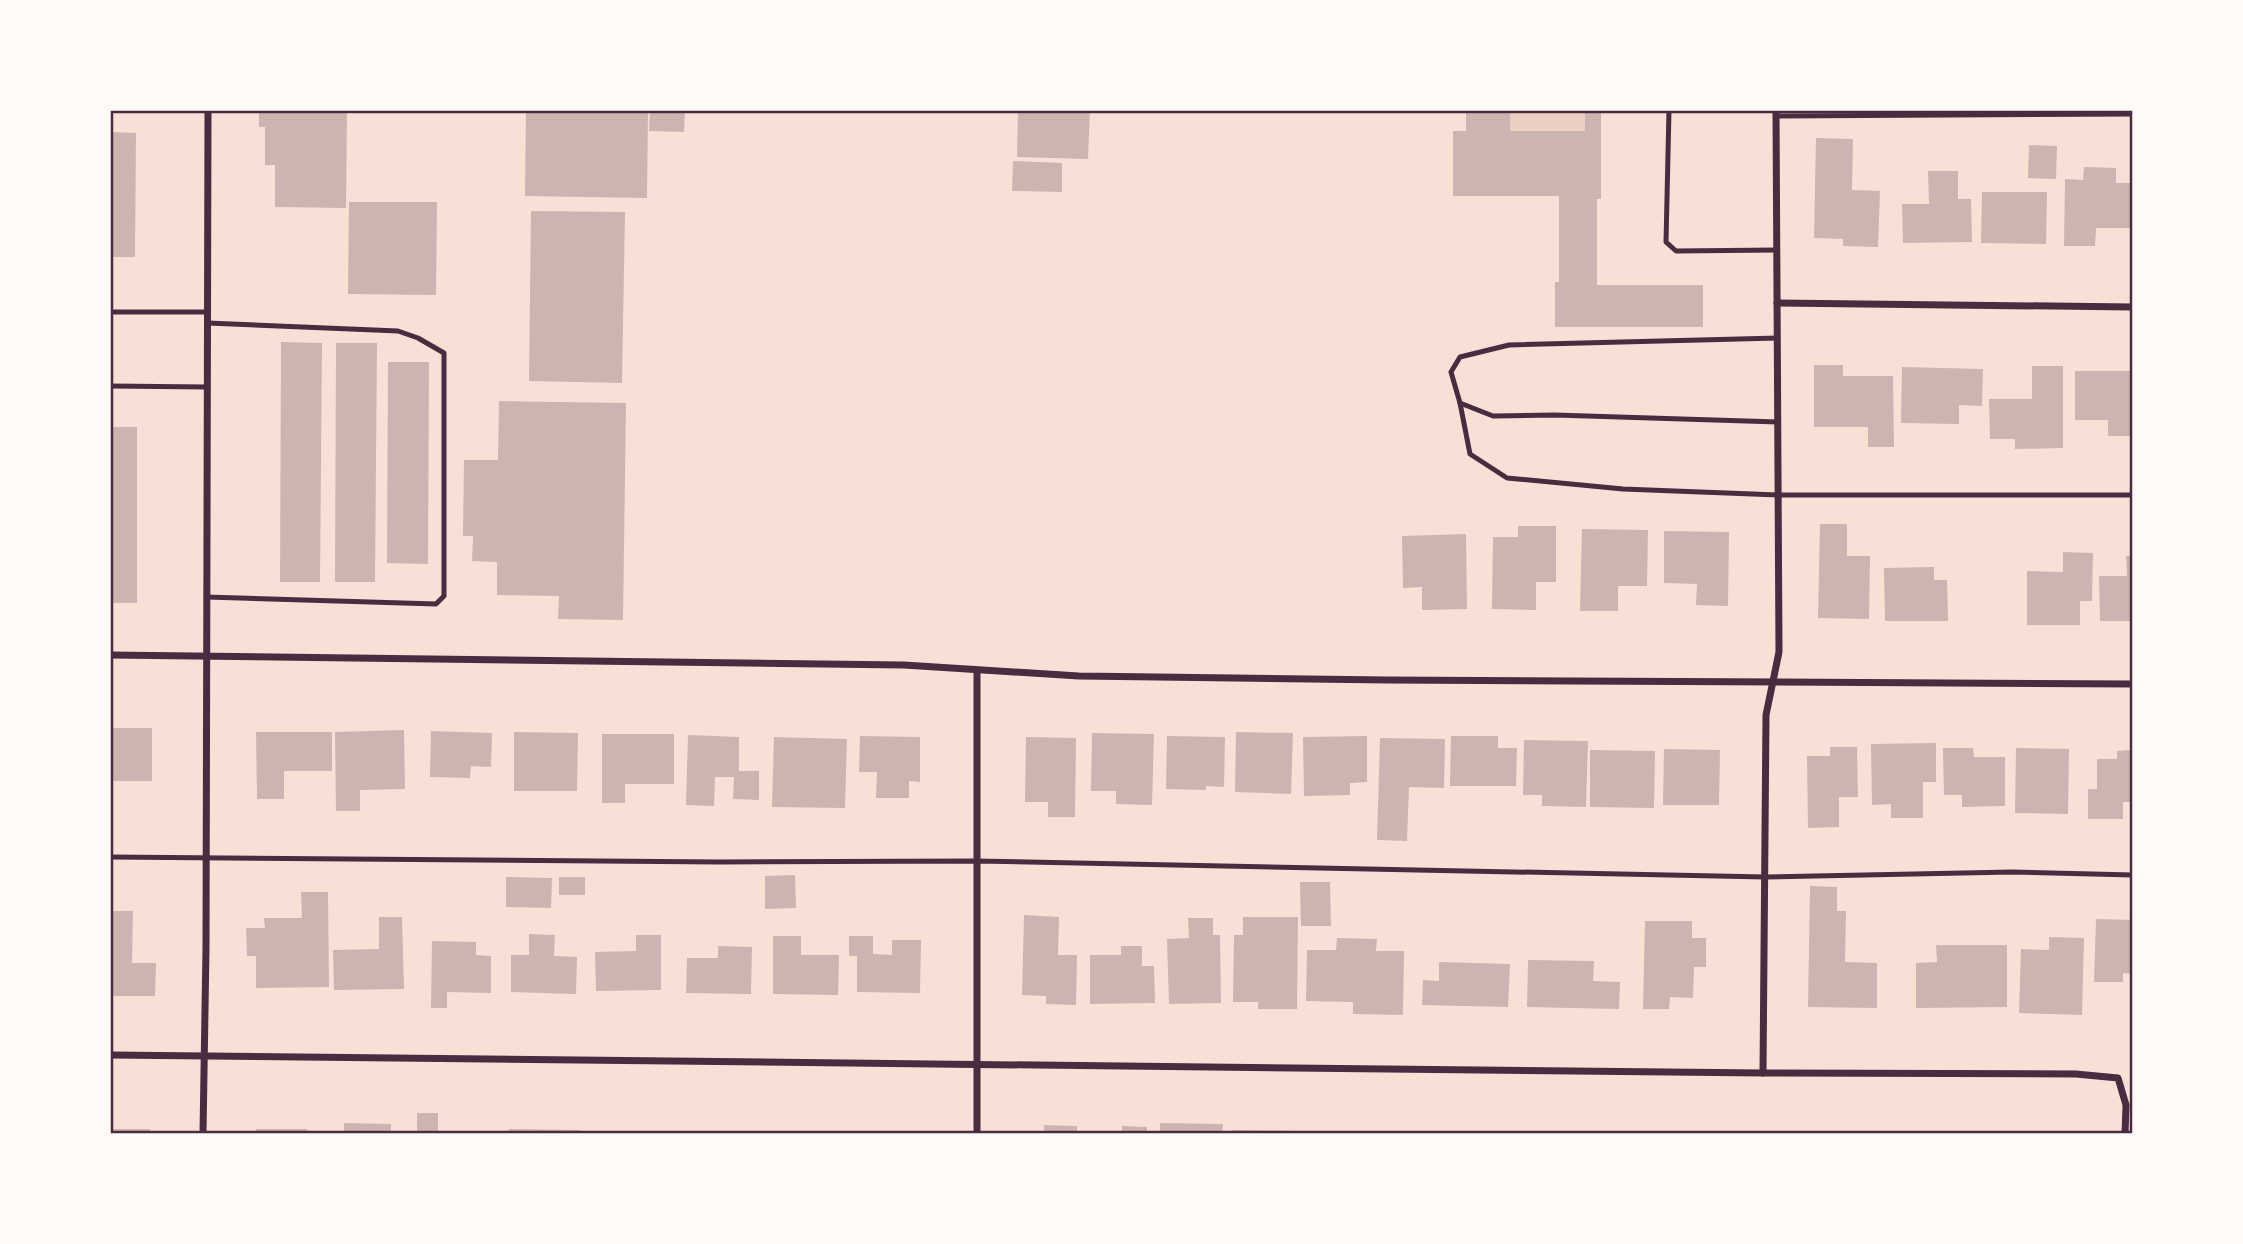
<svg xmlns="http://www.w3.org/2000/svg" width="2243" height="1244" font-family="Manrope,sans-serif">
<rect width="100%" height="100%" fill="#f7e1d7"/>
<polygon fill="#ebcfc5" points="1510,110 1585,113 1585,131 1510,131"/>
<g fill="#ccb4b1">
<polygon points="259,110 347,110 346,208 275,207 275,165 265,165 265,127 259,127"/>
<polygon points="526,110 648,110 647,198 525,196"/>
<polygon points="650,110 685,110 684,132 649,131"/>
<polygon points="1018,110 1090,110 1088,159 1017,157"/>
<polygon points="1466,110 1510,110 1510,131 1585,131 1585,110 1601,110 1601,199 1597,199 1597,285 1703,285 1703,327 1555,327 1555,282 1559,282 1559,196 1453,196 1453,131 1466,131"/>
<polygon points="110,132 136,133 135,257 110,257"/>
<polygon points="1816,138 1853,139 1852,190 1880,191 1878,247 1843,246 1843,239 1814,238"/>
<polygon points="2029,145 2057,146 2056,179 2028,178"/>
<polygon points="1013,161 1062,163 1062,192 1012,191"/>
<polygon points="2084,167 2116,168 2116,183 2133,183 2133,228 2096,228 2095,246 2064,246 2065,179 2083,180"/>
<polygon points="1928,171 1958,171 1958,199 1971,199 1972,242 1903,243 1902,204 1929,204"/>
<polygon points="1982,192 2047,192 2046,244 1981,243"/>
<polygon points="349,202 437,202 436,295 348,294"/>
<polygon points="531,211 625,212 622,383 529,381"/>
<polygon points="281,342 322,343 320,582 280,582"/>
<polygon points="336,343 377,343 375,582 335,582"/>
<polygon points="388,362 429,362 428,564 387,563"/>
<polygon points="1814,365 1843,365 1843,376 1893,376 1894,447 1868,447 1868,427 1814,427"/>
<polygon points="2032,366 2063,366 2063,448 2015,449 2015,439 1990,439 1989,399 2032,399"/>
<polygon points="1902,367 1983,369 1982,406 1959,405 1959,424 1901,423"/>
<polygon points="2075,371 2133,371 2133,436 2108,436 2108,420 2075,420"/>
<polygon points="499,401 626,403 623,620 558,619 559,596 497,595 497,562 472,561 473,536 463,536 464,460 498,460"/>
<rect x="110" y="427" width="27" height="176"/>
<polygon points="1820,524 1847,524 1847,556 1870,556 1869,619 1818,618"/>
<polygon points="1518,526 1556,526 1556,582 1536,582 1536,610 1492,609 1493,537 1518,537"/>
<polygon points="1582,529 1648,530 1647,586 1618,586 1618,611 1580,611"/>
<polygon points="1664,531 1729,532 1728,606 1696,605 1697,584 1664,583"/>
<polygon points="1466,534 1467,609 1422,610 1422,587 1403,588 1402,536"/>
<polygon points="2063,552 2093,553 2092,601 2080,601 2080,625 2027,625 2027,571 2063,572"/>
<polygon points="2126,556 2133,556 2133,621 2100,621 2099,576 2127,576"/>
<polygon points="1934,567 1934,580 1947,580 1948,621 1885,621 1884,568"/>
<rect x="110" y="728" width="42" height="53"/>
<polygon points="404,730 405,789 360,790 360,811 336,811 335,732"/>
<polygon points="431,731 492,733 491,767 471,766 470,778 430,777"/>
<polygon points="256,732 332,732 332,771 284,771 284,799 257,799"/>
<polygon points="514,732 578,733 577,791 514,791"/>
<polygon points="1236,732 1293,733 1291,794 1235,792"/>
<polygon points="1092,733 1154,734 1152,805 1116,804 1116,791 1091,791"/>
<polygon points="602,734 674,734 674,784 625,784 625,803 602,803"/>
<polygon points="688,735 739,737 739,771 759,771 759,800 733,799 734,777 715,777 714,806 686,805"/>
<polygon points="860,736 920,737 920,782 909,781 909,798 876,798 877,772 859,772"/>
<polygon points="1167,736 1225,737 1224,787 1206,786 1206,790 1166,789"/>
<polygon points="1367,736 1367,782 1350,783 1350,795 1304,796 1303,737"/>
<polygon points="1451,736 1498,736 1498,748 1517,748 1516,786 1450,786"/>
<polygon points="774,737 847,739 845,808 772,807"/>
<polygon points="1026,737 1076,738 1075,817 1048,817 1048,802 1025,802"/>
<polygon points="1380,738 1445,739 1444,788 1409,787 1407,841 1377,840"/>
<polygon points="1524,740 1588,741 1586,807 1542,806 1542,795 1523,795"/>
<polygon points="1936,743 1936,782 1923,782 1923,818 1891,818 1891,804 1872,805 1871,744"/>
<polygon points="1830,747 1857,747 1858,797 1839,797 1839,827 1808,828 1807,756 1830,756"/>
<polygon points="1943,748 1973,748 1974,757 2005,757 2005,806 1962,807 1962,795 1944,795"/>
<polygon points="2016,748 2069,749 2068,814 2015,813"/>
<polygon points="1664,749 1720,750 1719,805 1663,805"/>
<polygon points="1590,750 1655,751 1654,808 1590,807"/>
<polygon points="2133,750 2133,802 2123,802 2123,819 2088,819 2088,789 2097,789 2097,759 2117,759 2117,751"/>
<polygon points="795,875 796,908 765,909 765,876"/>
<polygon points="506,877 552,878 551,908 506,907"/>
<rect x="559" y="877" width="26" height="18"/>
<polygon points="1300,882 1330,882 1331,926 1301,926"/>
<polygon points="1810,886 1837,887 1837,911 1846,911 1845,962 1877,963 1877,1008 1808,1007"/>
<polygon points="301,892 328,892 329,987 256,988 256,956 247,956 246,928 265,928 264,918 302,918"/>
<polygon points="110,911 133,911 132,963 156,963 155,996 110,996"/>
<polygon points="1024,915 1059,917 1058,955 1077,955 1076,1005 1046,1004 1046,996 1022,995"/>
<polygon points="379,917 402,917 404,989 334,990 333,950 379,949"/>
<polygon points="1243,917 1298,917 1297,1009 1258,1009 1258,1002 1233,1002 1234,935 1243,935"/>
<polygon points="1188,918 1213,918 1213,935 1220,935 1221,1003 1169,1004 1167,939 1189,938"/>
<polygon points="2096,919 2133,920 2133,974 2123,973 2123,982 2094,982"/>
<polygon points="1645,921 1692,921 1692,938 1706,938 1706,967 1694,967 1693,998 1670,997 1669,1009 1643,1009"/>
<polygon points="529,934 555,935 554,956 577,957 576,994 511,992 511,955 529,955"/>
<polygon points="636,935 661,935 661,990 596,991 595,952 636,951"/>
<polygon points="773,936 801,936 801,955 839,955 838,995 773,994"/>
<polygon points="849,936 873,936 873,954 892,955 892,940 921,940 920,993 857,992 857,956 849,956"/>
<polygon points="2049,937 2084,938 2082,1015 2019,1013 2021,949 2049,950"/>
<polygon points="1337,938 1377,939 1376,951 1404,951 1403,1015 1353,1014 1353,1002 1306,1001 1307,950 1336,950"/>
<polygon points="432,941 476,942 476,955 491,956 491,993 447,992 447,1008 431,1008"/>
<polygon points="1936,945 2007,945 2007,1007 1916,1008 1916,963 1937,962"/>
<polygon points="718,946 752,947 751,994 686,993 687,958 718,958"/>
<polygon points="1121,946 1142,946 1142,966 1154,966 1155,1003 1090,1004 1090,955 1121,955"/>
<polygon points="1528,960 1594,961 1593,981 1620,982 1619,1009 1527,1007"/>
<polygon points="1439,962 1510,964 1508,1007 1422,1005 1423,980 1439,981"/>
<polygon points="417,1113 438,1113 438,1131 492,1131 492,1134 417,1134"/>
<polygon points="344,1123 391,1124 391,1134 344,1134"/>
<polygon points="1160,1123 1223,1124 1222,1134 1160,1134"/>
<polygon points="1044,1125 1077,1126 1077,1134 1044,1134"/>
<polygon points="1122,1126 1147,1127 1147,1134 1122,1134"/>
<rect x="113" y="1129" width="37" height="5"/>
<rect x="256" y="1129" width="51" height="5"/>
<polygon points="509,1129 580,1130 580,1134 509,1134"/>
<polygon points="1232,1130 1294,1131 1294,1134 1232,1134"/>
</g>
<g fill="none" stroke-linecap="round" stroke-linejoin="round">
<g stroke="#4a2c40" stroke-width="5">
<polyline points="1669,110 1666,242 1676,251 1777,250"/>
<polyline points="1776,116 2133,114"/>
<polyline points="110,312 207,312"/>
<polyline points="1778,338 1509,345 1460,357 1451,372 1460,403 1493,416 1555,415 1778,422"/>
<polyline points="110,386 207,387"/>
<polyline points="1460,403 1470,454 1507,478 1623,489 1778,495 2133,495"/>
<polyline points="206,597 436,604 444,596 444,353 418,338 398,331 207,323"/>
<polyline points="110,857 720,862 976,861 1765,877 2012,872 2133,875"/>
</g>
<g stroke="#4a2c40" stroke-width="7">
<polyline points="1777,303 2133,307"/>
<polyline points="110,655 904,665 1079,676 1387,680 2133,684"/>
<polyline points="977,670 977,1134"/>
<polyline points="110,1055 1763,1073 2076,1074 2118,1078 2126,1105 2125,1134"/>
<polyline points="1763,1073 1766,715 1779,652 1776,110"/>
<polyline points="203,1134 206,948 208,110"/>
</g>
</g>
<rect width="2243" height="1244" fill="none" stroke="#fffaf5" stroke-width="224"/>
<rect x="112" y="112" width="2019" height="1020" fill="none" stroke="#4a2c40" stroke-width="2.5"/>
</svg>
